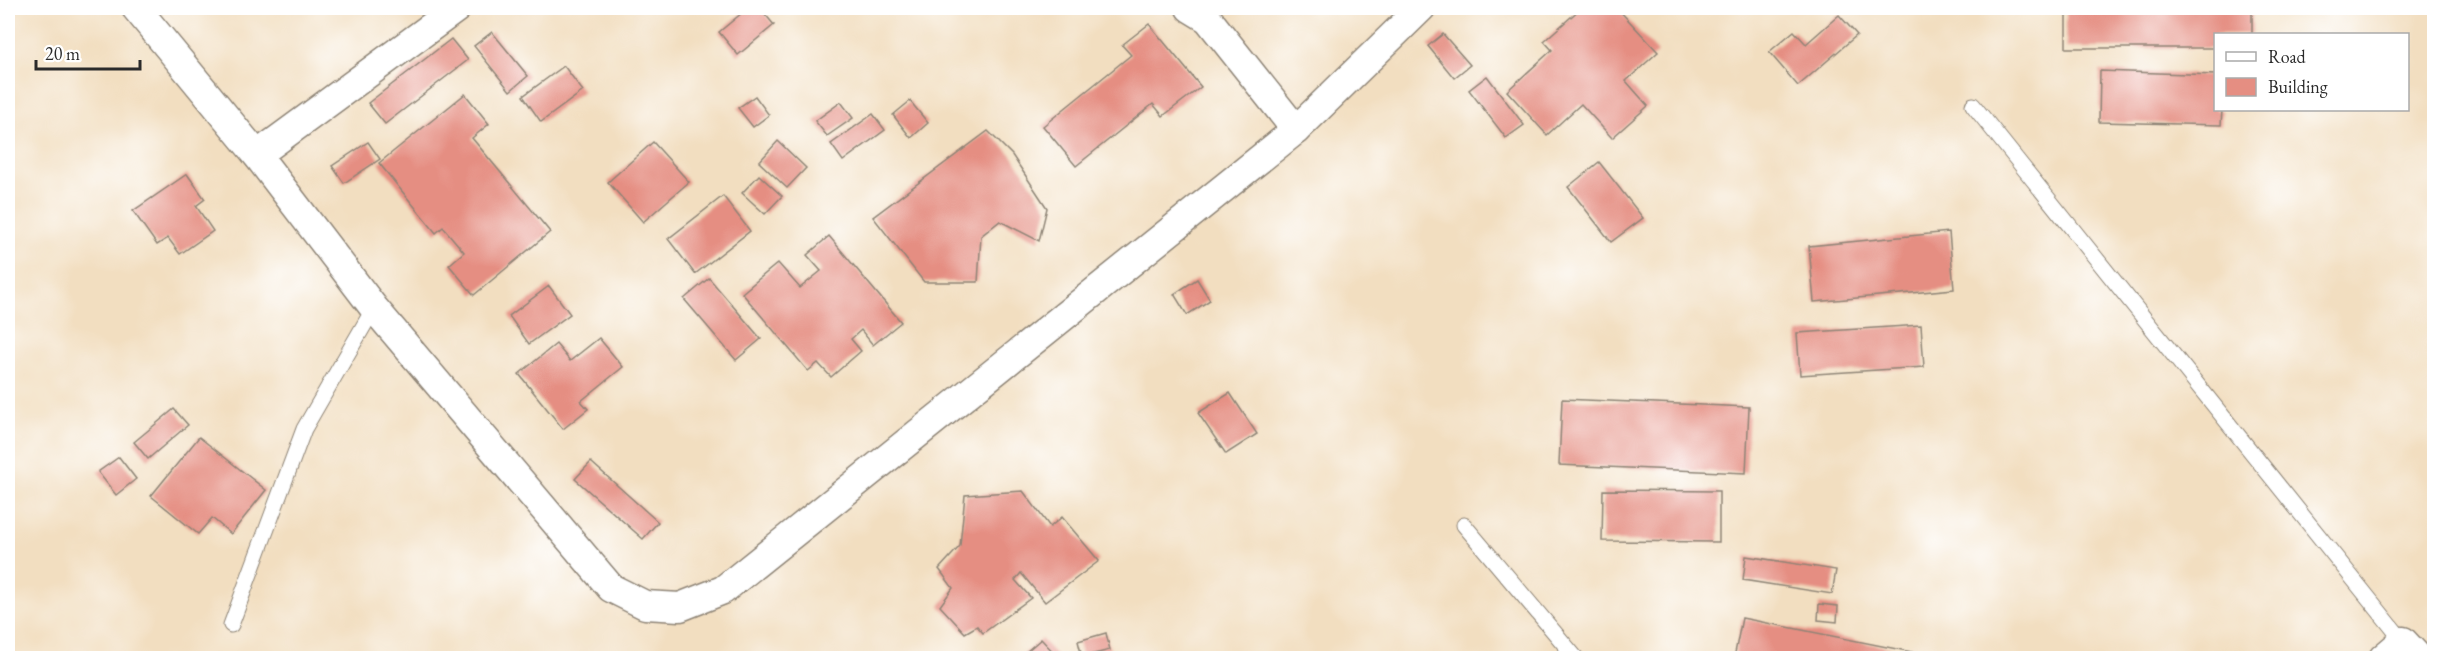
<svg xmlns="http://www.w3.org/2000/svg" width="2442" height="666" font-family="'EB Garamond',serif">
<rect width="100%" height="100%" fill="#fff"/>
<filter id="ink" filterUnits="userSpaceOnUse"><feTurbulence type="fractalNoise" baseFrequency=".0167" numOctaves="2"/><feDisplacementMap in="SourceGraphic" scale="12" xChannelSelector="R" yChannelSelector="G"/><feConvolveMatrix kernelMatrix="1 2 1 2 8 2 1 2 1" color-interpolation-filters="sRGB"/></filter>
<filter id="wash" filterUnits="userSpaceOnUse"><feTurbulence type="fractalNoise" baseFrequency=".008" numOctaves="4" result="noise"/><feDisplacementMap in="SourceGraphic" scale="24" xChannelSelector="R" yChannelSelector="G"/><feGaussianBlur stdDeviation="1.35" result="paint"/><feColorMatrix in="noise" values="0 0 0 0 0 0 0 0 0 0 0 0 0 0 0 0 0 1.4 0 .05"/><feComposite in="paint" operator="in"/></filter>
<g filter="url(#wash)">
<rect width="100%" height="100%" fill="#f2dec0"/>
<g id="blocks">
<g fill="#e58e82">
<polygon points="748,8 760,8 774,25 738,55 719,32"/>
<polygon points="1581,8 1617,8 1658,52 1626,81 1648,106 1612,138 1581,104 1547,135 1507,91 1552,50 1544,41"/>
<polygon points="2066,8 2252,8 2252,34 2216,34 2216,48 2066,48"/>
<polygon points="1839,15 1857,35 1798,86 1769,52 1794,31 1806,44"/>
<polygon points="1149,24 1201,87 1163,116 1153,104 1076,166 1043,126 1131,55 1122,45"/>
<polygon points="492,32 528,76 510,91 474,46"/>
<polygon points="1443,34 1470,65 1454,78 1428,46"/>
<polygon points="451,39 468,60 385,124 368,103"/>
<polygon points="564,66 583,91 541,122 523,96"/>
<polygon points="2100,71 2216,75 2216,110 2222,110 2221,125 2099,122"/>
<polygon points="1487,76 1524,125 1506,138 1469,90"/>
<polygon points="465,94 489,124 472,138 550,232 474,295 449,265 464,252 443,227 436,233 379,163"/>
<polygon points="755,96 769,115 753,127 738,108"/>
<polygon points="910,101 928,123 911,138 893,115"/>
<polygon points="841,102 853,118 827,136 815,121"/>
<polygon points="873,114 885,130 843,161 831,144"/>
<polygon points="988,131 1012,155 1047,208 1039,241 1000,221 981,236 978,282 924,282 873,217"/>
<polygon points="778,141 806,168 787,188 759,162"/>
<polygon points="368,142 380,159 344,183 332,166"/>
<polygon points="653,142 689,182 643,222 608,182"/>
<polygon points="1599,162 1643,218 1611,242 1568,187"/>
<polygon points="187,174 205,199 196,206 213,231 180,254 168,238 157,245 133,211"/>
<polygon points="759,175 782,196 765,214 742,193"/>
<polygon points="723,196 750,231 695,274 668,239"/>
<polygon points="1949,232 1954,289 1814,302 1809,246"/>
<polygon points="829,236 901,322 873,345 861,330 851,339 861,351 831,377 818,363 808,371 742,293 778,263 800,288 821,271 807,255"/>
<polygon points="709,278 761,339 736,360 684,299"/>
<polygon points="1197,279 1210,300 1187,315 1174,294"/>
<polygon points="549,286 570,314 529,344 509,316"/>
<polygon points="1921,325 1924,367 1800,375 1797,333"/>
<polygon points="599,338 623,367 581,401 588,409 563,429 519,374 556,344 570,361"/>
<polygon points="1230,393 1257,434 1226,454 1198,413"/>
<polygon points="1562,399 1749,407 1746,473 1559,465"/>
<polygon points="174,409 188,425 148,459 134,442"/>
<polygon points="199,437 266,490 231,534 212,518 198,534 151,496"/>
<polygon points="119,457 136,479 116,495 98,472"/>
<polygon points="591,462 658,522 643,539 575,479"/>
<polygon points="1603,490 1719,491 1719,542 1602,541"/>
<polygon points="1023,491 1050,527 1062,517 1099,561 1045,602 1021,573 1015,580 1031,598 983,633 977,626 965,633 940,606 953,588 939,569 960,546 965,495"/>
<polygon points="1746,556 1836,570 1832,594 1743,580"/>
<polygon points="1819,604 1838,606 1837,622 1818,620"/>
<polygon points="1742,618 1912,652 1910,658 1734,658"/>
<polygon points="1106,633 1110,650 1082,657 1078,641"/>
<polygon points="1041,639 1059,658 1019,658"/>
</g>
</g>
</g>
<g filter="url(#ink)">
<use href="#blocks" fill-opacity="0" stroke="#8e8476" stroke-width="1.5"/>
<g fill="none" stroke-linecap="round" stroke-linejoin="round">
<defs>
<g id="service">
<polyline points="1973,105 2403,641"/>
<polyline points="1464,525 1576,658"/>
<polyline points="231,625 304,429 374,308"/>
</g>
<g id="minor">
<polyline points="136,8 257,155 374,308 611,588 645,605 680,607 723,590 1296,130 1421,8"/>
<polyline points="1190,8 1208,19 1296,130"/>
<polyline points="257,155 457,8"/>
<polyline points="2383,658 2403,641 2419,658"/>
</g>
</defs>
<use href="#service" stroke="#8e8476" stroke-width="17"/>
<use href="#minor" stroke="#8e8476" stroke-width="31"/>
<use href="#service" stroke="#fff" stroke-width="15"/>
<use href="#minor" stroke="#fff" stroke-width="28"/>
</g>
</g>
<rect width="2442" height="666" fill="none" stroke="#fff" stroke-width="30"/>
<rect x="2214" y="33" width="195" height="78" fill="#ffffff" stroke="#aaaaaa" stroke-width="1.5"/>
<rect x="2226" y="52" width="30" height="9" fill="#ffffff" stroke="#aaaaaa" stroke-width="1.5"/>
<text x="2268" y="63" font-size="18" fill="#2b2b2b">Road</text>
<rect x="2226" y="78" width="30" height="18" fill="#e58e82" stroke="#aaaaaa" stroke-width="1.5"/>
<text x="2268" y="93" font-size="18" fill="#2b2b2b">Building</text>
<path d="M36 60v9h104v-9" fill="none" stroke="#2b2b2b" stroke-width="3"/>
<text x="45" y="60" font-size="18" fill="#2b2b2b" stroke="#ffffff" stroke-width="4.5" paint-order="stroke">20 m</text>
</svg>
